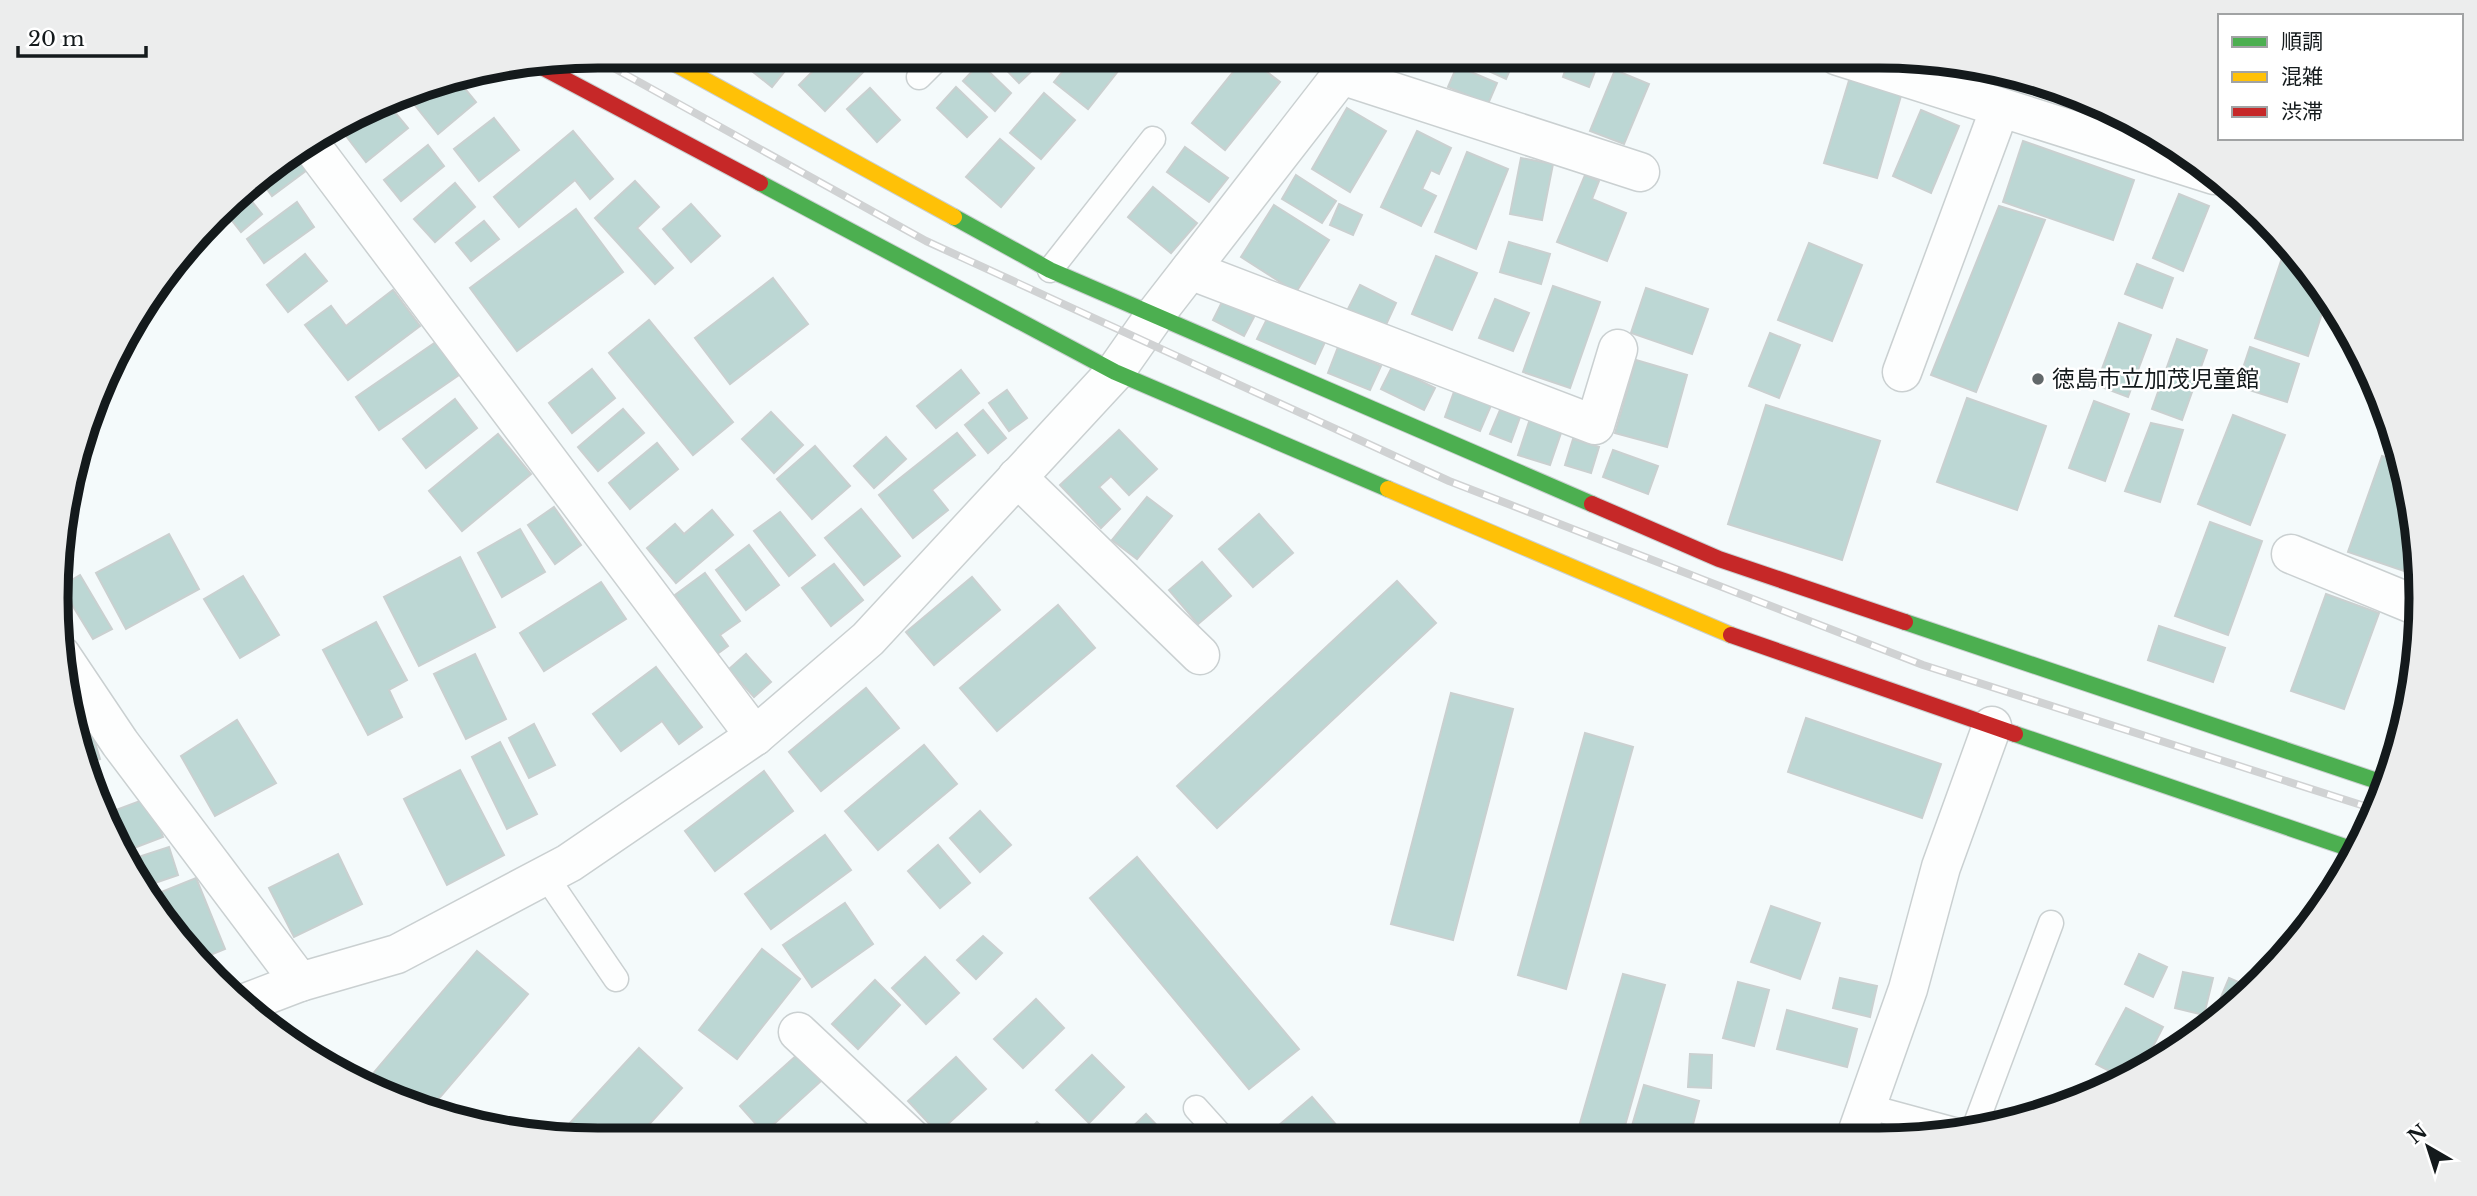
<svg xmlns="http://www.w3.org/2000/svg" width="2477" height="1196" font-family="'Libre Baskerville','Noto Sans JP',serif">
<rect width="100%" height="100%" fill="#f4fafb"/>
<g fill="#bcd7d4" stroke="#cad0d0" stroke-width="2">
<polygon points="733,56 797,56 772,87"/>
<polygon points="828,56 865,56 872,63 825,111 799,85"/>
<polygon points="886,56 909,56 897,67"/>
<polygon points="993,56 1027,56 1037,66 1019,83"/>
<polygon points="1075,56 1130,56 1088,109 1054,82"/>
<polygon points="1246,56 1280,82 1225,150 1192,123"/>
<polygon points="1456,56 1516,56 1506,79"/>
<polygon points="1570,56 1587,56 1599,61 1589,87 1563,77"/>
<polygon points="980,63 1011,93 995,111 963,81"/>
<polygon points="1457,66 1497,83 1488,104 1448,87"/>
<polygon points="1615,70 1649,84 1624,144 1590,131"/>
<polygon points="1851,74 1903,89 1877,178 1824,163"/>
<polygon points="457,79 476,102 438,134 406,94 423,85"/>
<polygon points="956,87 987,117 967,137 937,108"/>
<polygon points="870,88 900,120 877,142 847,109"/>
<polygon points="1044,93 1075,120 1041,159 1010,133"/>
<polygon points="388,104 408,128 366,162 343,132 358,120"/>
<polygon points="1347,108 1386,131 1350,192 1312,169"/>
<polygon points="1921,110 1959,126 1931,193 1893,176"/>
<polygon points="494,118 519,150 479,181 454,149"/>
<polygon points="573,131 613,179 590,199 575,180 519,227 494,197"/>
<polygon points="1417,131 1451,148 1439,174 1431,170 1422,189 1436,196 1421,226 1381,207"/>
<polygon points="1000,139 1034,168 1001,207 966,177"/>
<polygon points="2023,141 2134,180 2113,240 2003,202"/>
<polygon points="428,145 444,166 401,201 384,180"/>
<polygon points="1185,147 1228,178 1209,202 1167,172"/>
<polygon points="1467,152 1508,169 1476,249 1435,232"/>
<polygon points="294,154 307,170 272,196 259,178 268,168"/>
<polygon points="1521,158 1553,164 1542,220 1510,214"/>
<polygon points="1296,175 1336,201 1322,223 1282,199"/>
<polygon points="1585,175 1599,181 1592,199 1626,213 1607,261 1557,242"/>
<polygon points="635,181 659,207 637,228 673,268 655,284 595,218"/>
<polygon points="455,183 475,207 435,242 414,219"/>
<polygon points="1153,187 1197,223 1171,253 1128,217"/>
<polygon points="245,193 262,214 241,232 226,213"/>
<polygon points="2179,194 2209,206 2183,271 2153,258"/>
<polygon points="297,202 314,227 264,263 247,239"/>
<polygon points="691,204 720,236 691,262 663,229"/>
<polygon points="1339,204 1362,215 1353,235 1330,225"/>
<polygon points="1274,205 1329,240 1296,292 1241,257"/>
<polygon points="1999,206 2045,220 1976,392 1931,375"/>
<polygon points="576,209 623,272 517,351 470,288"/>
<polygon points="484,221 499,239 471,261 456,243"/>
<polygon points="1509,242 1550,254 1541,284 1500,272"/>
<polygon points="1809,243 1862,265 1832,341 1778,320"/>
<polygon points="305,254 327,281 288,312 267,285"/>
<polygon points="2283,255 2300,261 2328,295 2308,356 2255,338"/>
<polygon points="1436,256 1477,273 1452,330 1412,314"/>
<polygon points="2137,264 2173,278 2162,308 2125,294"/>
<polygon points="773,278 808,324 730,384 695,338"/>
<polygon points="1360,285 1396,303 1385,327 1348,309"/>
<polygon points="1553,286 1600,302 1570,388 1523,372"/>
<polygon points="1646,288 1708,309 1692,354 1631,333"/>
<polygon points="393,290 420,326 348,380 305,325 331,306 346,326"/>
<polygon points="1495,299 1529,313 1513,351 1479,338"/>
<polygon points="1222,302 1254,317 1244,336 1213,320"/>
<polygon points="1268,317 1325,342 1315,364 1257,339"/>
<polygon points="649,320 733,422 693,455 609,353"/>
<polygon points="2119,323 2151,335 2128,397 2096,385"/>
<polygon points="1770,333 1800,345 1779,398 1749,386"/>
<polygon points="2177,339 2207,350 2182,420 2152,409"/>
<polygon points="436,342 459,375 379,430 356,397"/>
<polygon points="1338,347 1381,366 1370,390 1328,373"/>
<polygon points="2250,347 2299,364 2287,402 2237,386"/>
<polygon points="1636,360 1687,375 1667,447 1615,433"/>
<polygon points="1392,367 1435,388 1424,410 1381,389"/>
<polygon points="592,369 615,398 572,433 549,403"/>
<polygon points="961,370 979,393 936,428 917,406"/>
<polygon points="1455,389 1492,403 1480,431 1445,417"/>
<polygon points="1007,390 1027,418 1009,431 989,403"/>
<polygon points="1967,398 2046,426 2017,510 1937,482"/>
<polygon points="455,399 477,428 426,468 403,439"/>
<polygon points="2094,401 2129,414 2105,481 2069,468"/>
<polygon points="1766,405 1880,441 1842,560 1728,524"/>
<polygon points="623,409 644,433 598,471 578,447"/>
<polygon points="983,410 1006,438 988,453 965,425"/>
<polygon points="1500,410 1520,417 1511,442 1490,434"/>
<polygon points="771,412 803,445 774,473 742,439"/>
<polygon points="2233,415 2285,435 2250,525 2198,504"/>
<polygon points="1530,419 1562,430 1550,465 1518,455"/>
<polygon points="2151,423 2183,430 2160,502 2125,491"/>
<polygon points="1119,430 1157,469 1129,495 1111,476 1099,487 1120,509 1101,528 1060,485"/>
<polygon points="957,433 975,455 932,490 948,510 913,538 879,495"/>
<polygon points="498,434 531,474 462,531 429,491"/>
<polygon points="886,437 906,459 874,488 854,466"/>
<polygon points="1573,439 1599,447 1591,473 1565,465"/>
<polygon points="657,443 678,469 630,509 609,483"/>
<polygon points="815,446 850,486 812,519 777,479"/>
<polygon points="1613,450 1658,466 1648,494 1603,477"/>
<polygon points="2382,456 2402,463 2411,493 2415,539 2404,571 2348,552"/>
<polygon points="1147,497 1172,516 1137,559 1112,540"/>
<polygon points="554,507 581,545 555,564 528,525"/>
<polygon points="861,509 900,556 864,585 825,538"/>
<polygon points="712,510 733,535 676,583 647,548 675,524 684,534"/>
<polygon points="780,512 815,555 789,576 754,531"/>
<polygon points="1259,514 1293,553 1253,587 1219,549"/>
<polygon points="2210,522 2262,541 2228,635 2175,616"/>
<polygon points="520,529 545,572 502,597 478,553"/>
<polygon points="169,534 199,589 126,629 96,573"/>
<polygon points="749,545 779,585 746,610 716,570"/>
<polygon points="460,557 495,627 419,666 384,597"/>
<polygon points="1202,562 1231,596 1198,624 1169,590"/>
<polygon points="834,564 863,600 831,626 802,588"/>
<polygon points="705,573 740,621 720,635 728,646 717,654 675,595"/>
<polygon points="80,575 112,629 93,639 63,590 63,585"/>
<polygon points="243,576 279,635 240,658 204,599"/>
<polygon points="972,577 1000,610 934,665 906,632"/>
<polygon points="1397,581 1436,623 1217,828 1177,786"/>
<polygon points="601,582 626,619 544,671 520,633"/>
<polygon points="2326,594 2379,613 2344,709 2291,691"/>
<polygon points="1058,605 1095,648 997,731 960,688"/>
<polygon points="376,622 407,680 389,690 402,717 368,735 323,650"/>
<polygon points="2159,626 2225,648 2213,682 2148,660"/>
<polygon points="475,654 506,719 466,739 434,674"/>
<polygon points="746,654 771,682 754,697 729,669"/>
<polygon points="656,667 702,727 679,744 662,721 621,751 593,714"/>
<polygon points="866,688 899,728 821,791 789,752"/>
<polygon points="1451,693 1513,709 1453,940 1391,924"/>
<polygon points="1806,718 1941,764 1922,818 1788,772"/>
<polygon points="88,719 100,759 89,762 77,722"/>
<polygon points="237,720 276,783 215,816 181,756"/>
<polygon points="534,724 555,765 529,778 509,738"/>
<polygon points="1585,733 1633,747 1566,989 1518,975"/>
<polygon points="500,742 537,814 507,829 472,757"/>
<polygon points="924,745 957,784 878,850 845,811"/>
<polygon points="460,770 504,855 447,885 404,799"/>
<polygon points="764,771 793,811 715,871 685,831"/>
<polygon points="148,798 163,837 121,853 112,838 105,814"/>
<polygon points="980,811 1011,845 980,872 950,838"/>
<polygon points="825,835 851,870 771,929 745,894"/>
<polygon points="938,845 970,883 940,908 908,871"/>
<polygon points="169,847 178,875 143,887 126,861"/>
<polygon points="338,854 362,904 294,937 269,888"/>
<polygon points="1137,857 1299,1049 1249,1089 1090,898"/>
<polygon points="196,878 225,949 198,960 168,928 149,897"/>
<polygon points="845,903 873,944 812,987 783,945"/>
<polygon points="1771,906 1820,923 1800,979 1751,962"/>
<polygon points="983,936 1002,953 976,979 957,960"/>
<polygon points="762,949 800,979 737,1059 699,1030"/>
<polygon points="477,951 528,994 429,1110 390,1099 365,1083"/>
<polygon points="2139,954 2167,967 2153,997 2125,984"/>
<polygon points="925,957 959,993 926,1024 892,988"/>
<polygon points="2183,972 2213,978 2204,1015 2175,1008"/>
<polygon points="1623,974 1665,985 1622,1136 1576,1137"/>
<polygon points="1840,978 1877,986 1870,1017 1833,1008"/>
<polygon points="2229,978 2250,987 2214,1023 2211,1021"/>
<polygon points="875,980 900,1005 858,1049 832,1024"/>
<polygon points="1738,982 1769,990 1754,1046 1723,1038"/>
<polygon points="1036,999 1064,1028 1023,1068 994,1039"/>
<polygon points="2126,1008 2163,1027 2143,1066 2123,1078 2096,1064"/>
<polygon points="1787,1010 1857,1029 1847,1067 1777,1049"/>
<polygon points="639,1048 682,1088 635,1140 598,1140 558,1136"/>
<polygon points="1690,1054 1712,1055 1711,1088 1688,1087"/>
<polygon points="797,1055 821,1081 764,1133 740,1106"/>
<polygon points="1092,1055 1124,1087 1089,1123 1056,1090"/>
<polygon points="956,1057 986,1089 938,1133 908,1101"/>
<polygon points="2098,1081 2108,1086 2090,1097"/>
<polygon points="1644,1085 1699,1101 1690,1136 1629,1136"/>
<polygon points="1312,1097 1345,1135 1342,1137 1264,1138"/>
<polygon points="1146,1114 1169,1138 1121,1138"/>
<polygon points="1037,1122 1055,1138 1022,1139"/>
</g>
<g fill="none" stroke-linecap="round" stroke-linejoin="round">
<defs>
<g id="lane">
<polyline points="919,77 940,56"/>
<polyline points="1050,270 1153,139"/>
<polyline points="545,875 616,979"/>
<polyline points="1866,1106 1962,1132"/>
<polyline points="1196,1108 1223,1138"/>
<polyline points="1974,1129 2051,923"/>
</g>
<g id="street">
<polyline points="1838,56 2214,175"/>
<polyline points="1341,75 1640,172"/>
<polyline points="311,145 755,736"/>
<polyline points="1190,270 1595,425 1618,349"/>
<polyline points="1902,372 2000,108"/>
<polyline points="1017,477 1200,655"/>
<polyline points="2291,554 2420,607"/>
<polyline points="61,655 120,743 300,982"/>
<polyline points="240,1005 300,982 397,954 569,863 755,736 868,639 1115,372 1155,315 1356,56"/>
<polyline points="798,1032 912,1139"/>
<polyline points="1856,1136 1908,989 1941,867 1992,726"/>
</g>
<g id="fast">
<polyline points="760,183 1115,372 1388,489"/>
<polyline points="954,217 1050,270 1592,504"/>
<polyline points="1905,622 2386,784"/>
<polyline points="2015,734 2354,850"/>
</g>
<g id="slow">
<polyline points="661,56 954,217"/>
<polyline points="1388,489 1731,635"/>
</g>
<g id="jam">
<polyline points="540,66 760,183"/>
<polyline points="1592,504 1719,559 1905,622"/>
<polyline points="1731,635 2015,734"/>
</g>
</defs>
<use href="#lane" stroke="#cad0d1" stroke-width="27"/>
<use href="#street" stroke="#cad0d1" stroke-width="41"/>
<use href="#fast" stroke="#cad0d1" stroke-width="18"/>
<use href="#slow" stroke="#cad0d1" stroke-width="18"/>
<use href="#jam" stroke="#cad0d1" stroke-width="18"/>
<use href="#lane" stroke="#fdfefe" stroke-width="24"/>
<use href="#street" stroke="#fdfefe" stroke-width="38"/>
<use href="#fast" stroke="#4caf50" stroke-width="16"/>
<use href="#slow" stroke="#ffc107" stroke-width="16"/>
<use href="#jam" stroke="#c62828" stroke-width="16"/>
<defs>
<polyline id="rail" points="594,57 926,241 1449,481 1923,665 2377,810"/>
</defs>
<use href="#rail" stroke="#d0d2d3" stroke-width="8"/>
<use href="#rail" stroke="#fff" stroke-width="5" stroke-dasharray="16" stroke-linecap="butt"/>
</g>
<circle fill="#62686a" stroke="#fff" stroke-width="2.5" cx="2038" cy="379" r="7"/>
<g text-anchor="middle" stroke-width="5" stroke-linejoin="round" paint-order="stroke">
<g font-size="23" fill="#141a1c" stroke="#fff" text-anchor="start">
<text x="2052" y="387">徳島市立加茂児童館</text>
</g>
</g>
<path d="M0 0H2477V1196H0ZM598 68H1879A530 530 0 0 1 2409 598V598A530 530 0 0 1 1879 1128H598A530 530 0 0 1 68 598V598A530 530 0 0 1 598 68Z" fill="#eceded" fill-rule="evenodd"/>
<path fill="none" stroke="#141a1c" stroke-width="9" d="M598 68H1879A530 530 0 0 1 2409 598V598A530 530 0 0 1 1879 1128H598A530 530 0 0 1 68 598V598A530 530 0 0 1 598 68Z"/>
<rect x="2218" y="14" width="245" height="126" fill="#ffffff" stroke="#a1a3a4" stroke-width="2"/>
<rect x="2232" y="37" width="35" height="10" fill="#4caf50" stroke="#a1a3a4" stroke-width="2"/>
<text x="2281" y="49" font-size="21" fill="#141a1c">順調</text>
<rect x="2232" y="72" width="35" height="10" fill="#ffc107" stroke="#a1a3a4" stroke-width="2"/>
<text x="2281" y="84" font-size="21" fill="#141a1c">混雑</text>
<rect x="2232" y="107" width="35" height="10" fill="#c62828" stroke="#a1a3a4" stroke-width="2"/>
<text x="2281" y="119" font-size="21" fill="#141a1c">渋滞</text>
<g transform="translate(2428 1147) rotate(321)" stroke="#ffffff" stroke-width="5" paint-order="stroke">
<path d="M0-5L12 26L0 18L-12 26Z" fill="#141a1c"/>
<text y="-10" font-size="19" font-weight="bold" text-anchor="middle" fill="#141a1c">N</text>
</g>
<path d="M18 46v10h128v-10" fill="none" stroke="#141a1c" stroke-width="3.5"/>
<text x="28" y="46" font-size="21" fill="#141a1c" stroke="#ffffff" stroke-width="5" paint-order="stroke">20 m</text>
</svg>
